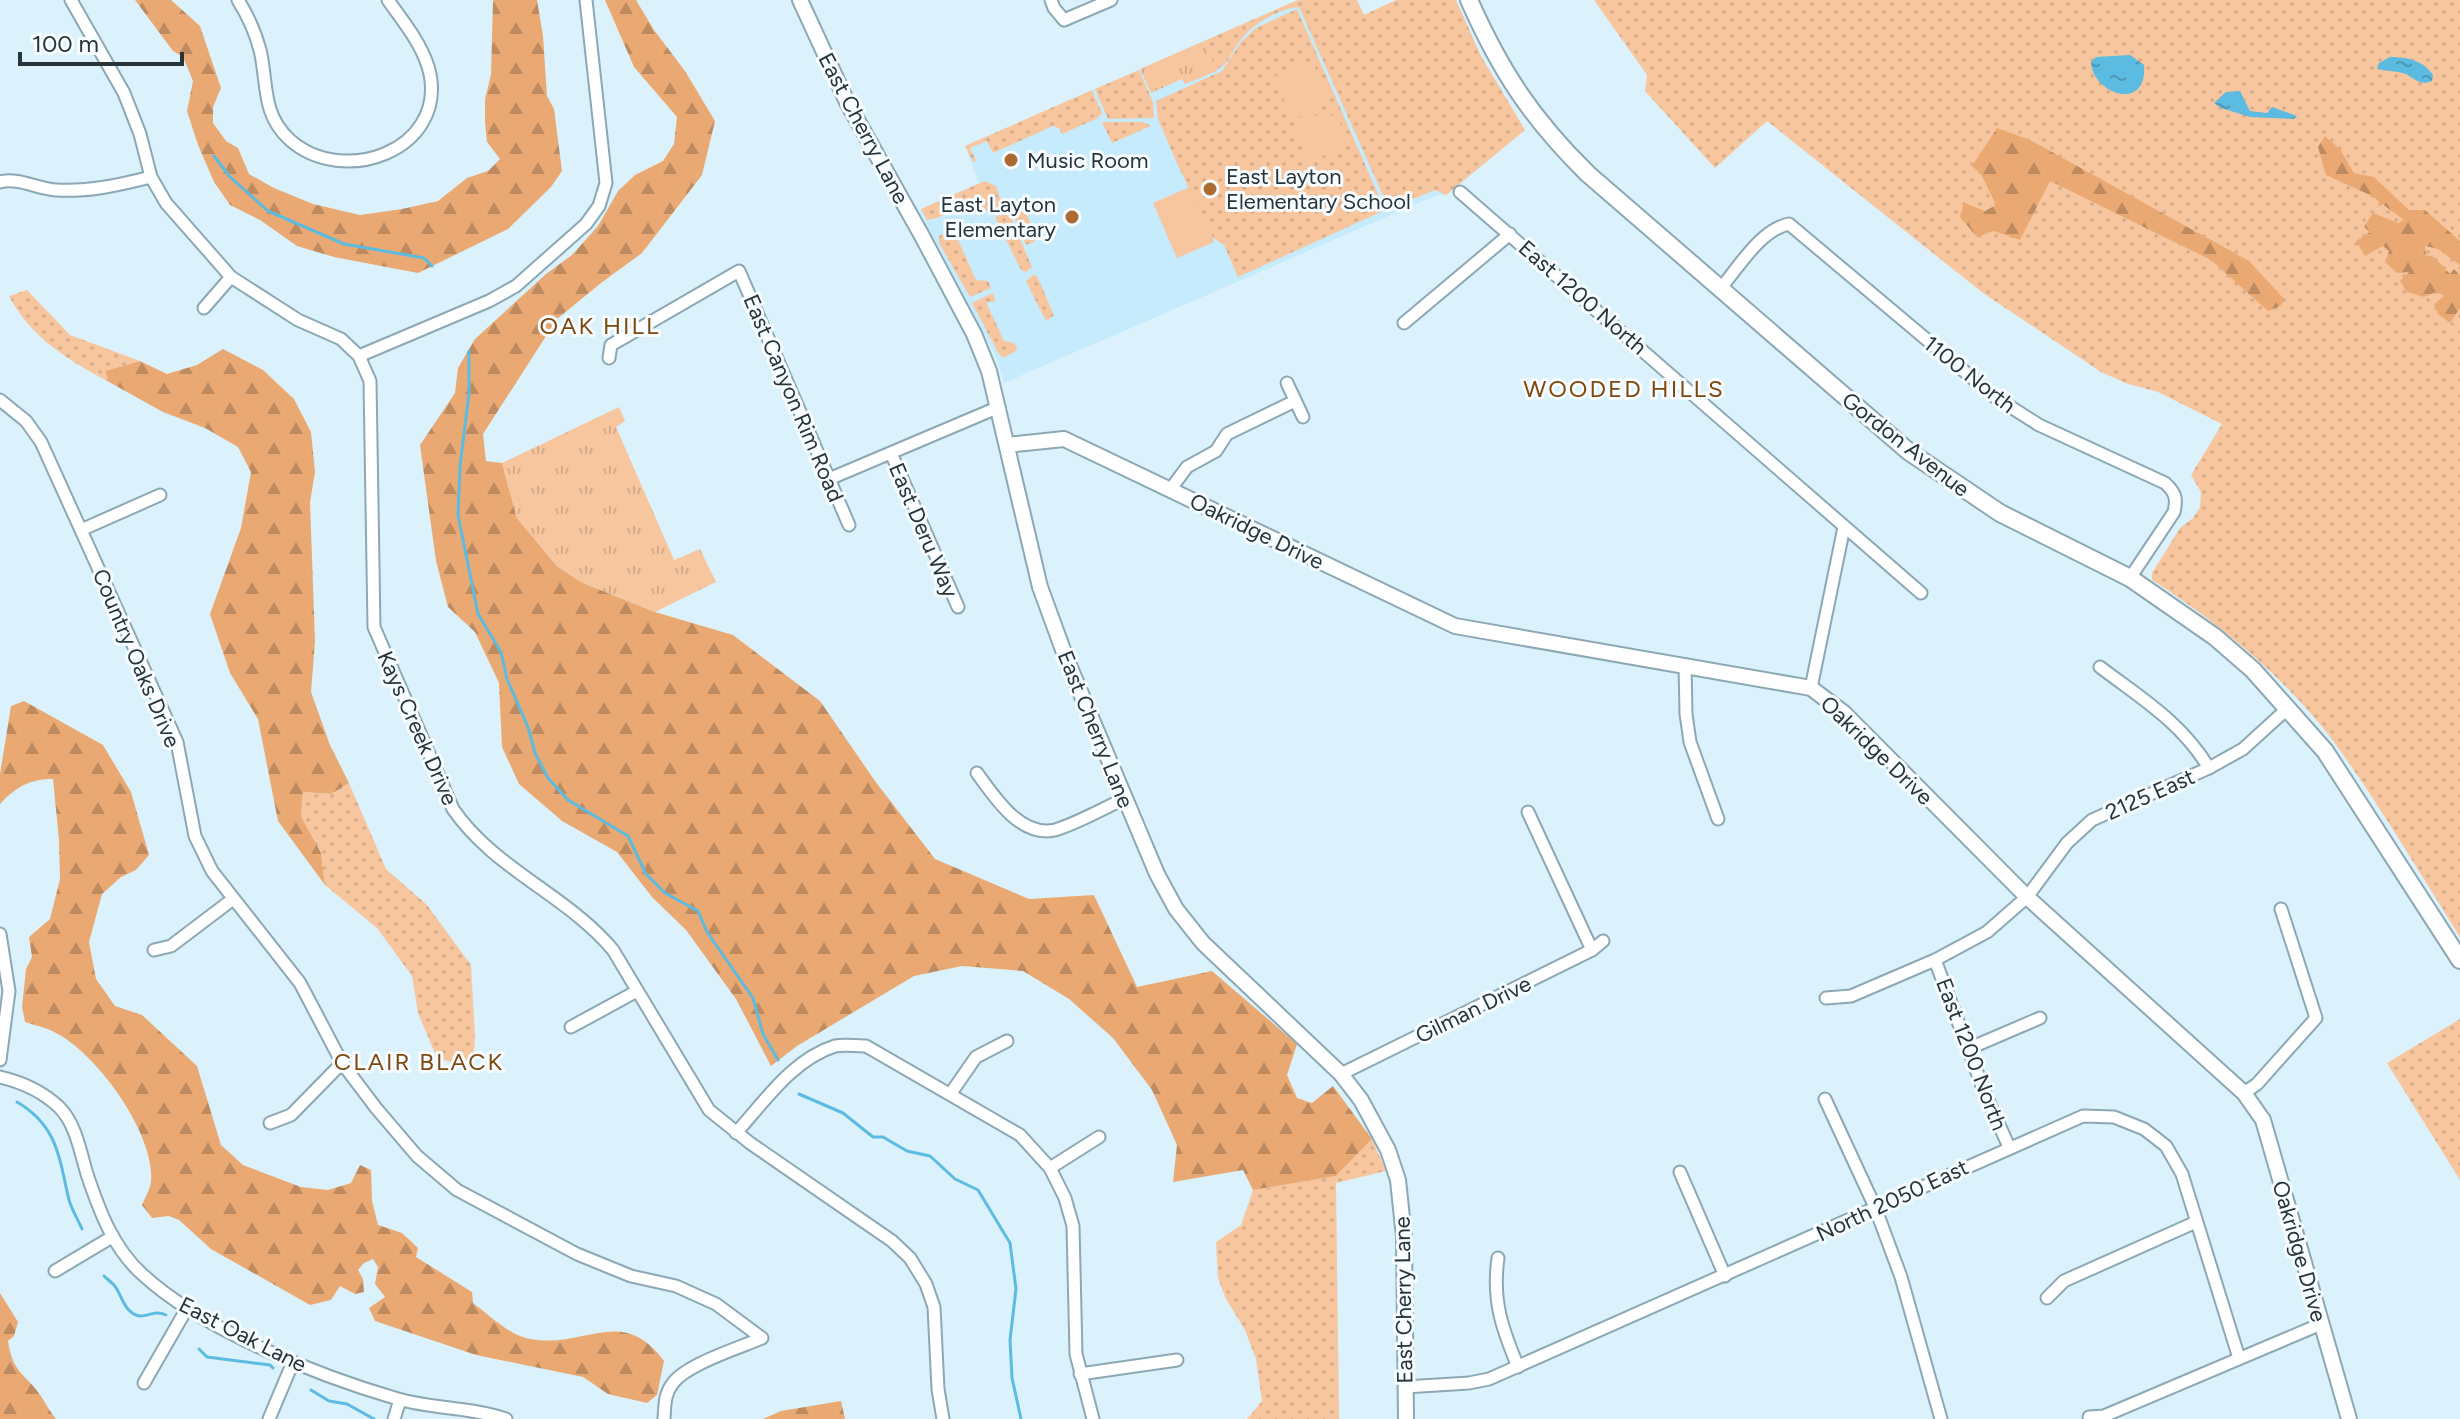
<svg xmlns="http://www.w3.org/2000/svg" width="2460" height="1419" font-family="Figtree,sans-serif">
<defs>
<pattern id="grass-dots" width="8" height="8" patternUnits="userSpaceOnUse" patternTransform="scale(2)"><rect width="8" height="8" fill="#f8c69e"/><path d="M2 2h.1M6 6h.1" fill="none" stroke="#d5ab89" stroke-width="1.8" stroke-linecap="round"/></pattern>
<pattern id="forest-firs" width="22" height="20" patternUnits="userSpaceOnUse" patternTransform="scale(2)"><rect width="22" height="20" fill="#eaa972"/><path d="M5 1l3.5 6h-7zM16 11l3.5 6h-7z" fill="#be8a5f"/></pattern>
<pattern id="park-tufts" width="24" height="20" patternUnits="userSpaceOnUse" patternTransform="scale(2)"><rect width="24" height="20" fill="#f8c69e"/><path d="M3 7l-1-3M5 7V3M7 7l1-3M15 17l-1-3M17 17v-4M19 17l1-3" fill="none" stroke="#d5ab89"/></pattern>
<pattern id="water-ripples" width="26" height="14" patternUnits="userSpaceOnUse" patternTransform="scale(2)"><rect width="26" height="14" fill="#5cbbe1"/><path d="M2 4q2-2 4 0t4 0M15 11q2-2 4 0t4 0" fill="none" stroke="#4c99b7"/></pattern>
</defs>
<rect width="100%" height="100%" fill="#dbf2fd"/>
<polygon fill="#c6ebfc" points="1298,0 1357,0 1364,15 1396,0 1456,0 1481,56 1525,130 1446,195 1437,195 1004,383 995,355 919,210 979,183 965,146"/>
<g fill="url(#grass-dots)">
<path d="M1298 0H1357L1364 15 1396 0H1456L1481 56 1525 130 1446 195 1435 190 1389 209 1299 7C1278 9 1252 24 1239 42 1231 53 1229 64 1216 70L1204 41Z"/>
<path d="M1594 0H2460V937C2419 872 2379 804 2334 742 2287 679 2218 622 2152 580V573L2180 528 2193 518 2200 507 2201 492 2191 475 2222 424 2158 392 2128 384 2101 372 1983 293 1767 121 1715 168 1645 91 1647 75Z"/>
<polygon points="1297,9 1385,210 1238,277 1224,245 1212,237 1176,161 1158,119 1156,101 1222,71 1241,42 1256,28"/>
<polygon points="1139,70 1153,102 1154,118 1108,119 1095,89"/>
<polygon points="1092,90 1102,113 1098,118 1062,134 1059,128 1053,126 993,153 987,141 970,148 976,161 973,162 965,146"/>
<polygon points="1102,122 1143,122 1151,126 1112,143"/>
<path d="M985 181 996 186 1003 207 990 213C966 197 949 218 927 220L921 209Z"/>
<polygon points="1016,207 1018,213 1025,210 1035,234 1033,235 1035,241 1026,245 1012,212"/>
<polygon points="1005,212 1009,213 1032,267 1026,272 1021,270 995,217"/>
<polygon points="960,226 967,234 956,235 976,280 988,281 991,288 970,297 939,243 939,236"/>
<polygon points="1033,275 1037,276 1054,315 1046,321 1026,281"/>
<path d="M27 290 70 335 140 361 105 371 109 382C67 359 32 339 9 296Z"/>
<polygon points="993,293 995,302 986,302 1004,341 1014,343 1017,348 1016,351 1003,358 999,354 972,303"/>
<polygon points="349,783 386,869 427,905 471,965 475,1036 473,1068 437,1058 418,1013 412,976 377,928 325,885 321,853 301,816 303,792 331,794"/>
<polygon points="2460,1019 2460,1180 2387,1063"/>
<polygon points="1372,1139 1386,1171 1336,1183 1339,1419 1247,1419 1262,1401 1256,1359 1245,1330 1226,1299 1218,1278 1216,1242 1241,1225 1253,1190 1336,1176"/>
</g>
<g fill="url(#forest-firs)">
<polygon points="135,0 171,0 200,26 221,88 213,107 213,123 226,141 238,148 249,174 274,188 313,204 360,215 402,209 438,201 467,178 488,171 500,159 487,142 485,122 485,99 491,75 493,0 537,0 543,36 547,96 554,109 562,171 551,187 508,229 418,273 334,257 297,246 260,220 230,205 214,182 198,145 187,111 193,81 183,57 173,51"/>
<polygon points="605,0 636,0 654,30 685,71 715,121 702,175 642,253 601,283 557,319 483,434 486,461 502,463 517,518 557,566 581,582 655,612 733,635 820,701 875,781 935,859 1029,899 1094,895 1137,987 1212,971 1297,1044 1287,1075 1297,1098 1312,1103 1333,1086 1372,1139 1336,1176 1253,1190 1243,1170 1173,1182 1177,1145 1152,1090 1113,1038 1069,999 1023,971 962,966 914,976 797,1046 771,1066 736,999 686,930 652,897 617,852 562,821 519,784 502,747 499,683 475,632 448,607 436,561 420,445 455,393 458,368 475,339 546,274 572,255 598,226 618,191 635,175 663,161 674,144 677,117 634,67"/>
<polygon points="1997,128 2030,140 2249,261 2285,300 2280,306 2268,311 2211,260 2050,181 2020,240 1994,231 1977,237 1960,217 1964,203 1985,211 1996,205 1981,174 1972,166"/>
<polygon points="2325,136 2340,149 2354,173 2374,177 2409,210 2425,210 2460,241 2460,265 2438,249 2425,246 2426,255 2434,257 2450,274 2454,269 2460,275 2460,308 2450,323 2438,314 2434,304 2444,296 2436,292 2424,297 2407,292 2400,281 2409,272 2397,273 2385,262 2389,251 2383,246 2365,256 2356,241 2370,232 2364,227 2373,213 2398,223 2404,220 2370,195 2326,175 2318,147"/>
<polygon points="223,349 263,370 294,399 311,432 315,472 310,502 315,641 311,692 330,745 349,783 331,794 303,792 301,816 321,853 325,885 278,821 258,719 230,673 210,614 241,528 251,472 238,447 205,428 163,412 109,382 105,371 140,361 167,374 197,365"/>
<path d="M24 701 103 745 131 792 149 855 136 870 121 877 102 894 89 942 96 979 115 1006 142 1015 197 1066 221 1145 243 1165 301 1187 328 1190 351 1183 360 1165 371 1170 372 1201 378 1225 402 1233 418 1248 416 1257 472 1292 473 1303C488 1314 507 1333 526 1338 582 1352 621 1302 664 1361L657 1395 647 1403 608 1394 583 1377 476 1355 375 1321 369 1308 385 1297 375 1284 378 1267 373 1259 364 1263 358 1270 363 1279 364 1292 355 1294 340 1286 331 1300 310 1305 211 1249 179 1220 169 1216 152 1218 142 1205C145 1198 150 1189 151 1182 156 1134 95 1051 54 1032 45 1027 34 1025 25 1022L22 1007 26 969 32 957 29 937 50 919 60 879 59 840 53 779C31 778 14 788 0 804V774L11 706Z"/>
<path d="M0 1293 18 1322 14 1336 8 1341C13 1374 24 1372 41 1396 46 1404 50 1412 56 1419H0Z"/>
<polygon points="841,1401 845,1419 763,1419 781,1411"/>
</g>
<g fill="url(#park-tufts)">
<polygon points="1204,41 1217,71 1185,84 1182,79 1151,93 1140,69"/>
<polygon points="619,407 625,421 616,427 674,560 700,549 716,582 655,612 581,582 557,566 517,518 502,463"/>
</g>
<g fill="#f8c69e">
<polygon points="1312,61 1327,94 1322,107 1293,120 1274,77"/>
<polygon points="1324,112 1338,118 1349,145 1309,162 1293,125"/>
<polygon points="1190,187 1214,242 1177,258 1153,203"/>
</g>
<g fill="url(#water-ripples)">
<path d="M2130 55 2144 65C2148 113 2092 94 2091 62L2096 57Z"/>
<path d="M2390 57C2407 57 2423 60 2433 75L2432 81C2417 87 2415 76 2402 73 2395 71 2386 71 2377 69L2379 63Z"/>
<polygon points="2240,91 2250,111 2267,113 2272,107 2297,116 2294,119 2250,117 2221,108 2214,103 2226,92"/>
</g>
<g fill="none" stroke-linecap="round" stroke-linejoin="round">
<g stroke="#5cbbe1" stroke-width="3">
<polyline points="214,156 230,177 268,211 344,244 424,258 432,266"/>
<polyline points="469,351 469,393 460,466 458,515 478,614 501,652 507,679 528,727 535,753 548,778 568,800 628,836 646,874 665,893 698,911 707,932 753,998 763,1034 778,1060"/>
<polyline points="799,1094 843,1113 873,1137 883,1137 907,1151 930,1156 955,1179 978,1190 1010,1243 1016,1289 1010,1340 1012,1378 1021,1419"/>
<path d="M17 1102C58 1126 59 1158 69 1200 72 1210 78 1220 82 1229"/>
<path d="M104 1276C107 1279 111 1282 114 1285 122 1294 124 1314 140 1316 150 1316 155 1310 166 1315"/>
<polyline points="199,1349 207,1357 270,1365 273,1368"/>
<polyline points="311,1390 329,1401 347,1404 374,1419"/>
</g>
<defs>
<g id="minor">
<path d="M71 0 124 93 140 134 151 177 166 203 231 277 298 320 341 339 359 356 370 381 374 627 453 809C494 869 567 895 613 950L709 1110 750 1143 892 1241 910 1258 926 1284 934 1307 938 1389 943 1419"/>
<path d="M238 0C248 16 255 31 260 50 268 83 261 114 290 140 343 187 445 151 430 74 424 46 404 23 388 0"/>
<polyline points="1051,0 1054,8 1064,20 1111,0"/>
<path d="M0 182C18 177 38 189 56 190 89 192 119 185 151 177"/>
<polyline points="1460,192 1921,593"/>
<path d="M1720 289C1739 267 1760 230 1789 224L1995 397 2039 425 2165 483C2176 493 2177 499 2174 512L2130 578"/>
<polyline points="204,308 231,277"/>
<polyline points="1404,323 1510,234"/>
<polyline points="359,356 489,301 516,286 586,224 599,206 606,183 586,0"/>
<polyline points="609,358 611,345 739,271 849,525"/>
<polyline points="1287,383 1303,417"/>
<path d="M0 400 26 421 41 442 177 742 195 836 212 871 300 983 342 1063 376 1108 417 1156 457 1190 577 1254 631 1276 676 1286 716 1304 762 1338C739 1348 687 1364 673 1383 664 1394 665 1406 664 1419"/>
<polyline points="891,453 958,607"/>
<polyline points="829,479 999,407"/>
<polyline points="1170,490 1187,467 1216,451 1227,434 1295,401"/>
<polyline points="81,530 160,495"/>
<polyline points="1685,665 1686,714 1690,742 1718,819"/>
<path d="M2100 667C2142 699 2181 722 2209 768"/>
<polyline points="1811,688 1844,527"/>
<path d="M977 773C994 796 1020 838 1055 830 1078 823 1102 809 1124 799"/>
<polyline points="1528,812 1592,950"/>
<polyline points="0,934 9,991 0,1060"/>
<polyline points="154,950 171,946 233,899"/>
<polyline points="1935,960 1984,1091 2009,1147"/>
<polyline points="1826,998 1851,996 1935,960 1987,932 2027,897 2067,843 2092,820 2209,768 2243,749 2288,708"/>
<polyline points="571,1027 637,991"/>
<polyline points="1970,1048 2040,1018"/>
<polyline points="1341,1074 1592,950 1603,941"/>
<path d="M0 1077C22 1082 42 1091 59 1107 76 1124 80 1151 87 1174 99 1210 113 1248 142 1274 202 1330 319 1376 398 1399 433 1409 471 1407 506 1419"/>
<polyline points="951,1093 976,1057 1007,1041"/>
<polyline points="2244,1093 2257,1084 2316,1018 2281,909"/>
<polyline points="1825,1099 1875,1207 1901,1277 1941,1419"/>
<polyline points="270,1123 291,1115 342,1063"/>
<path d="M736 1133C764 1102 793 1059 835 1046 844 1044 856 1046 866 1046L1020 1135 1050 1168 1065 1198 1073 1226 1076 1354 1093 1419"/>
<polyline points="1050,1168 1099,1137"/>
<polyline points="1680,1172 1725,1276"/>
<path d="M1498 1258C1492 1301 1502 1328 1518 1367"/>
<polyline points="55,1271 112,1237"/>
<polyline points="2047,1298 2064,1281 2196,1222"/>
<polyline points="1080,1374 1177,1360"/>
<polyline points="144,1383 186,1310"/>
<polyline points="1405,1387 1469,1383 1489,1379 2083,1116 2114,1117 2144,1129 2166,1146 2182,1174 2239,1358"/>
<polyline points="2089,1417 2104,1416 2321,1324"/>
<polyline points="269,1419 293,1362"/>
<polyline points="394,1419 400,1400"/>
</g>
<g id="tertiary">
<polyline points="800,0 847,102 922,236 974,334 989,371 1040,587 1066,658 1157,874 1176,909 1203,943 1341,1074 1361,1100 1388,1150 1398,1180 1404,1237 1406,1419"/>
<polyline points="1007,445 1064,439 1455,626 1811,688 1844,713 2027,897 2244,1093 2263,1120 2349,1419"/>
</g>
<path id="secondary" d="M1469 0C1501 72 1532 119 1588 174L1908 451 2000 513 2130 578 2215 637 2253 670 2325 751 2460 960"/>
</defs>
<use href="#minor" stroke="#8ca8b4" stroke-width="15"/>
<use href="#tertiary" stroke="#8ca8b4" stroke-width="18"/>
<use href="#secondary" stroke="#8ca8b4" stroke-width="20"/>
<use href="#minor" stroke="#fff" stroke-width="11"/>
<use href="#tertiary" stroke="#fff" stroke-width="14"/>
<use href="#secondary" stroke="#fff" stroke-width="16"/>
</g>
<g fill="#aa6c32" stroke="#f6fcff" stroke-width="3">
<circle cx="1011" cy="160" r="8"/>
<circle cx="1210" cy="189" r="8"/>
<circle cx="1072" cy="217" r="8"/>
</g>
<g text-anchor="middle" stroke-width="6" stroke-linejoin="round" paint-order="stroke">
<g font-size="22" fill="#283439" stroke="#f6fcff">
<text transform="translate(864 128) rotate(62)" y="8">East Cherry Lane</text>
<text transform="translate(1583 297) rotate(41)" y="8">East 1200 North</text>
<text transform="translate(1970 374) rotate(38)" y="8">1100 North</text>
<text transform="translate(794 398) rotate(67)" y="8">East Canyon Rim Road</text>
<text transform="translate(1906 444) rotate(38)" y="8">Gordon Avenue</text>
<text transform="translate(924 530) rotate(67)" y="8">East Deru Way</text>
<text transform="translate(1257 531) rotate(26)" y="8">Oakridge Drive</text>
<text transform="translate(137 658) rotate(67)" y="8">Country Oaks Drive</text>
<text transform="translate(418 728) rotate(66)" y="8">Kays Creek Drive</text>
<text transform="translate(1096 729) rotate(68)" y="8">East Cherry Lane</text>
<text transform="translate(1877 750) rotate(44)" y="8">Oakridge Drive</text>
<text transform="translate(2150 794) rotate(-24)" y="8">2125 East</text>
<text transform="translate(1473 1009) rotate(-26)" y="8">Gilman Drive</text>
<text transform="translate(1972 1054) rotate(69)" y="8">East 1200 North</text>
<text transform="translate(1892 1200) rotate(-25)" y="8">North 2050 East</text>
<text transform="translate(2300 1251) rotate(74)" y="8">Oakridge Drive</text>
<text transform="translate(1403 1300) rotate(-91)" y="8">East Cherry Lane</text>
<text transform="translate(243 1334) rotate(27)" y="8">East Oak Lane</text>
</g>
<g font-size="22" fill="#283439" stroke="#f6fcff" text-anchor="start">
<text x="1027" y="168">Music Room</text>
<text x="1226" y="184">East Layton<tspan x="1226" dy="25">Elementary School</tspan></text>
<text x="1056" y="212" text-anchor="end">East Layton<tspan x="1056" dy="25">Elementary</tspan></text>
</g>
<g font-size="24" letter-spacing="2" fill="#7f480d" stroke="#f6fcff">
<text x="600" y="334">OAK HILL</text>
<text x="1624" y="397">WOODED HILLS</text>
<text x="419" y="1070">CLAIR BLACK</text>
</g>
</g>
<path d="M20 52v12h162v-12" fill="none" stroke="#283439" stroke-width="4"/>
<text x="32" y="52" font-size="24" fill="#283439" stroke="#f6fcff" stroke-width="6" paint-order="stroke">100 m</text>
</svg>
